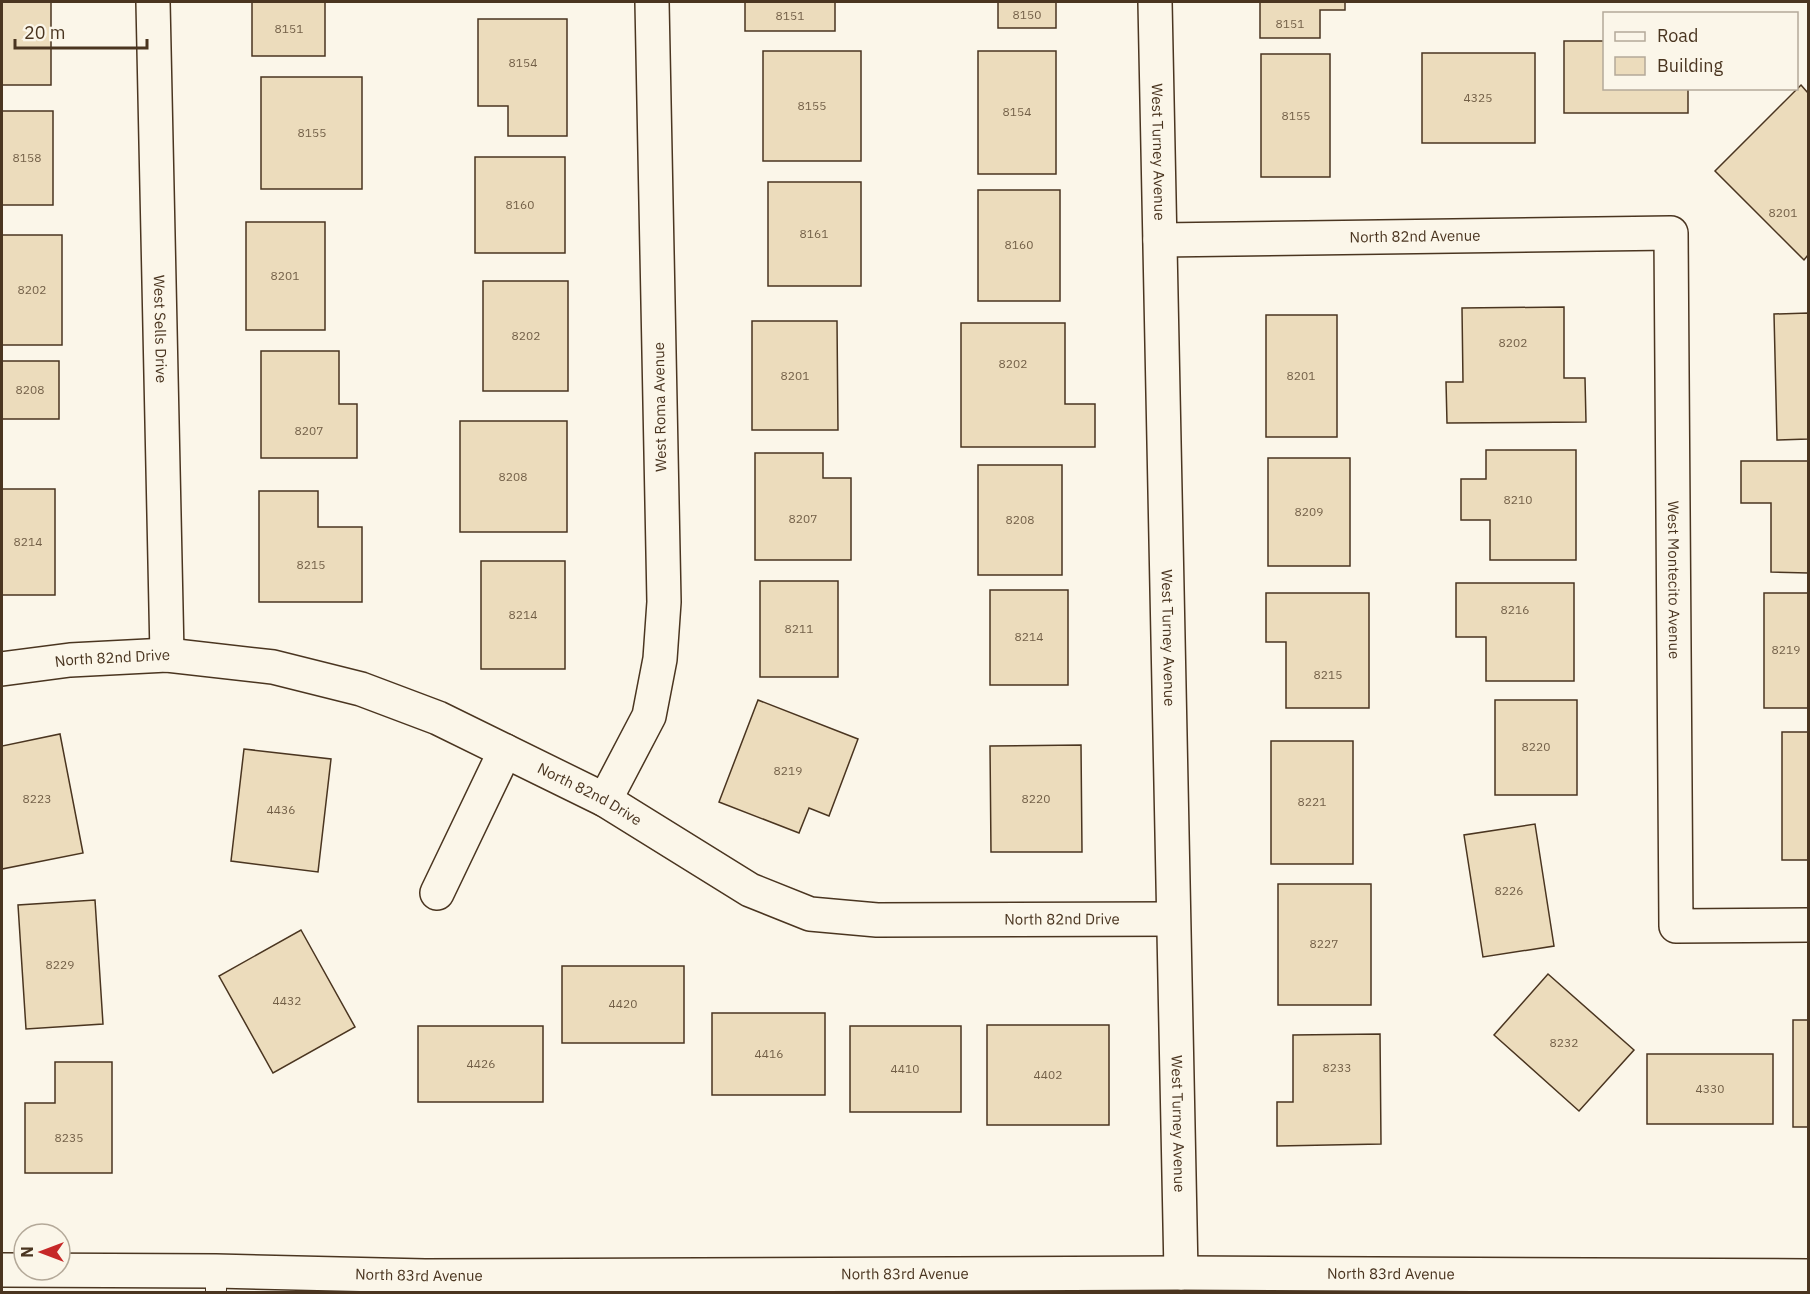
<svg xmlns="http://www.w3.org/2000/svg" width="1810" height="1294" font-family="'IBM Plex Sans',sans-serif">
<rect width="100%" height="100%" fill="#fbf6e9"/>
<g fill="#ecdcbc" stroke="#4a3520" stroke-width="1.5">
<rect x="2" y="2" width="49" height="83"/>
<rect x="252" y="2" width="73" height="54"/>
<rect x="745" y="2" width="90" height="29"/>
<rect x="998" y="2" width="58" height="26"/>
<polygon points="1260,2 1345,2 1345,10 1320,10 1320,38 1260,38"/>
<polygon points="478,19 567,19 567,136 508,136 508,106 478,106"/>
<polygon points="1564,41 1604,41 1604,88 1688,88 1688,113 1564,113"/>
<rect x="763" y="51" width="98" height="110"/>
<rect x="978" y="51" width="78" height="123"/>
<rect x="1422" y="53" width="113" height="90"/>
<rect x="1261" y="54" width="69" height="123"/>
<rect x="261" y="77" width="101" height="112"/>
<polygon points="1801,85 1808,93 1808,255 1804,260 1715,171"/>
<rect x="2" y="111" width="51" height="94"/>
<rect x="475" y="157" width="90" height="96"/>
<rect x="768" y="182" width="93" height="104"/>
<rect x="978" y="190" width="82" height="111"/>
<rect x="246" y="222" width="79" height="108"/>
<rect x="2" y="235" width="60" height="110"/>
<rect x="483" y="281" width="85" height="110"/>
<polygon points="1564,307 1564,378 1585,378 1586,422 1447,423 1446,382 1463,382 1462,308"/>
<polygon points="1808,313 1808,439 1777,440 1774,314"/>
<rect x="1266" y="315" width="71" height="122"/>
<polygon points="752,321 837,321 838,430 752,430"/>
<polygon points="961,323 1065,323 1065,404 1095,404 1095,447 961,447"/>
<polygon points="261,351 339,351 339,404 357,404 357,458 261,458"/>
<rect x="2" y="361" width="57" height="58"/>
<rect x="460" y="421" width="107" height="111"/>
<polygon points="1486,450 1576,450 1576,560 1490,560 1490,520 1461,520 1461,479 1486,479"/>
<polygon points="755,453 823,453 823,478 851,478 851,560 755,560"/>
<rect x="1268" y="458" width="82" height="108"/>
<polygon points="1741,461 1808,461 1808,573 1771,572 1771,503 1741,503"/>
<rect x="978" y="465" width="84" height="110"/>
<rect x="2" y="489" width="53" height="106"/>
<polygon points="259,491 318,491 318,527 362,527 362,602 259,602"/>
<rect x="481" y="561" width="84" height="108"/>
<rect x="760" y="581" width="78" height="96"/>
<polygon points="1456,583 1574,583 1574,681 1486,681 1486,637 1456,637"/>
<rect x="990" y="590" width="78" height="95"/>
<polygon points="1266,593 1369,593 1369,708 1286,708 1286,642 1266,642"/>
<rect x="1764" y="593" width="44" height="115"/>
<polygon points="758,700 858,739 829,816 809,808 799,833 719,802"/>
<rect x="1495" y="700" width="82" height="95"/>
<rect x="1782" y="732" width="26" height="128"/>
<polygon points="60,734 83,853 2,869 2,746"/>
<rect x="1271" y="741" width="82" height="123"/>
<polygon points="1081,745 1082,852 991,852 990,746"/>
<polygon points="244,749 331,759 318,872 231,861"/>
<polygon points="1535,824 1554,946 1483,957 1464,835"/>
<rect x="1278" y="884" width="93" height="121"/>
<polygon points="95,900 103,1024 26,1029 18,905"/>
<polygon points="301,930 355,1027 273,1073 219,976"/>
<rect x="562" y="966" width="122" height="77"/>
<polygon points="1548,974 1634,1050 1579,1111 1494,1035"/>
<rect x="712" y="1013" width="113" height="82"/>
<rect x="1793" y="1020" width="15" height="107"/>
<rect x="987" y="1025" width="122" height="100"/>
<rect x="418" y="1026" width="125" height="76"/>
<rect x="850" y="1026" width="111" height="86"/>
<polygon points="1380,1034 1381,1144 1277,1146 1277,1102 1293,1102 1293,1035"/>
<rect x="1647" y="1054" width="126" height="70"/>
<polygon points="55,1062 112,1062 112,1173 25,1173 25,1103 55,1103"/>
</g>
<g fill="none" stroke-linecap="round" stroke-linejoin="round">
<defs>
<polyline id="service" points="216,1292 216,1271"/>
<g id="minor">
<path id="s1" d="M153 2 167 655"/>
<path id="s2" d="M1155 2 1181 1273"/>
<path id="s3" d="M1160 240 1671 233 1676 926 1808 925"/>
<path id="s4" d="M2 669 70 660 167 655 273 667 361 689 438 718 605 800 750 890 810 914 877 920 1173 919"/>
<polyline points="605,800 649,716 660,659 664,602 652,2"/>
<polyline points="437,893 505,751"/>
</g>
<g id="secondary">
<path id="s5" d="M2 1270 216 1271 425 1276 1181 1273 1808 1276"/>
</g>
</defs>
<use href="#service" stroke="#4a3520" stroke-width="22"/>
<use href="#minor" stroke="#4a3520" stroke-width="36"/>
<use href="#secondary" stroke="#4a3520" stroke-width="36"/>
<use href="#service" stroke="#fbf6e9" stroke-width="20"/>
<use href="#minor" stroke="#fbf6e9" stroke-width="33"/>
<use href="#secondary" stroke="#fbf6e9" stroke-width="33"/>
</g>
<g text-anchor="middle" stroke-width="4.5" stroke-linejoin="round" paint-order="stroke">
<g font-size="12" fill="#725f47">
<text x="1027" y="19">8150</text>
<text x="790" y="20">8151</text>
<text x="1290" y="28">8151</text>
<text x="289" y="33">8151</text>
<text x="523" y="67">8154</text>
<text x="1478" y="102">4325</text>
<text x="812" y="110">8155</text>
<text x="1017" y="116">8154</text>
<text x="1296" y="120">8155</text>
<text x="312" y="137">8155</text>
<text x="27" y="162">8158</text>
<text x="520" y="209">8160</text>
<text x="1783" y="217">8201</text>
<text x="814" y="238">8161</text>
<text x="1019" y="249">8160</text>
<text x="285" y="280">8201</text>
<text x="32" y="294">8202</text>
<text x="526" y="340">8202</text>
<text x="1513" y="347">8202</text>
<text x="1013" y="368">8202</text>
<text x="795" y="380">8201</text>
<text x="1301" y="380">8201</text>
<text x="30" y="394">8208</text>
<text x="309" y="435">8207</text>
<text x="513" y="481">8208</text>
<text x="1518" y="504">8210</text>
<text x="1309" y="516">8209</text>
<text x="803" y="523">8207</text>
<text x="1020" y="524">8208</text>
<text x="28" y="546">8214</text>
<text x="311" y="569">8215</text>
<text x="1515" y="614">8216</text>
<text x="523" y="619">8214</text>
<text x="799" y="633">8211</text>
<text x="1029" y="641">8214</text>
<text x="1786" y="654">8219</text>
<text x="1328" y="679">8215</text>
<text x="1536" y="751">8220</text>
<text x="788" y="775">8219</text>
<text x="37" y="803">8223</text>
<text x="1036" y="803">8220</text>
<text x="1312" y="806">8221</text>
<text x="281" y="814">4436</text>
<text x="1509" y="895">8226</text>
<text x="1324" y="948">8227</text>
<text x="60" y="969">8229</text>
<text x="287" y="1005">4432</text>
<text x="623" y="1008">4420</text>
<text x="1564" y="1047">8232</text>
<text x="769" y="1058">4416</text>
<text x="481" y="1068">4426</text>
<text x="1337" y="1072">8233</text>
<text x="905" y="1073">4410</text>
<text x="1048" y="1079">4402</text>
<text x="1710" y="1093">4330</text>
<text x="69" y="1142">8235</text>
</g>
<g font-size="15" fill="#4a3520" stroke="#fbf6e9">
<text dy="5" stroke="none"><textPath href="#s2" startOffset="150">West Turney Avenue</textPath></text>
<text dy="5" stroke="none"><textPath href="#s3" startOffset="255">North 82nd Avenue</textPath></text>
<text dy="5" stroke="none"><textPath href="#s1" startOffset="327">West Sells Drive</textPath></text>
<text transform="translate(660 407) rotate(-91)" y="5">West Roma Avenue</text>
<text dy="5" stroke="none"><textPath href="#s3" startOffset="858">West Montecito Avenue</textPath></text>
<text dy="5" stroke="none"><textPath href="#s2" startOffset="636">West Turney Avenue</textPath></text>
<text dy="5" stroke="none"><textPath href="#s4" startOffset="111">North 82nd Drive</textPath></text>
<text dy="5" stroke="none"><textPath href="#s4" startOffset="615">North 82nd Drive</textPath></text>
<text dy="5" stroke="none"><textPath href="#s4" startOffset="1119">North 82nd Drive</textPath></text>
<text dy="5" stroke="none"><textPath href="#s2" startOffset="1122">West Turney Avenue</textPath></text>
<text dy="5" stroke="none"><textPath href="#s5" startOffset="903">North 83rd Avenue</textPath></text>
<text dy="5" stroke="none"><textPath href="#s5" startOffset="1389">North 83rd Avenue</textPath></text>
<text dy="5" stroke="none"><textPath href="#s5" startOffset="417">North 83rd Avenue</textPath></text>
</g>
</g>
<rect width="1810" height="1294" fill="none" stroke="#4a3520" stroke-width="6"/>
<rect x="1603" y="12" width="195" height="78" fill="#fbf6e9" stroke="#b4a999" stroke-width="1.5"/>
<rect x="1615" y="32" width="30" height="9" fill="#fbf6e9" stroke="#b4a999" stroke-width="1.5"/>
<text x="1657" y="42" font-size="18" fill="#4a3520">Road</text>
<rect x="1615" y="57" width="30" height="18" fill="#ecdcbc" stroke="#b4a999" stroke-width="1.5"/>
<text x="1657" y="72" font-size="18" fill="#4a3520">Building</text>
<g transform="translate(42 1252) rotate(270)"><circle r="28" fill="#fbf6e9" stroke="#b4a999" stroke-width="1.5"/>
<path d="M0-4.5L10 22L0 15L-10 22Z" fill="#c62828"/>
<text y="-9" font-size="16" font-weight="bold" text-anchor="middle" fill="#4a3520">N</text>
</g>
<path d="M15 39v9h132v-9" fill="none" stroke="#4a3520" stroke-width="3"/>
<text x="24" y="39" font-size="18" fill="#4a3520" stroke="#fbf6e9" stroke-width="4.5" paint-order="stroke">20 m</text>
</svg>
